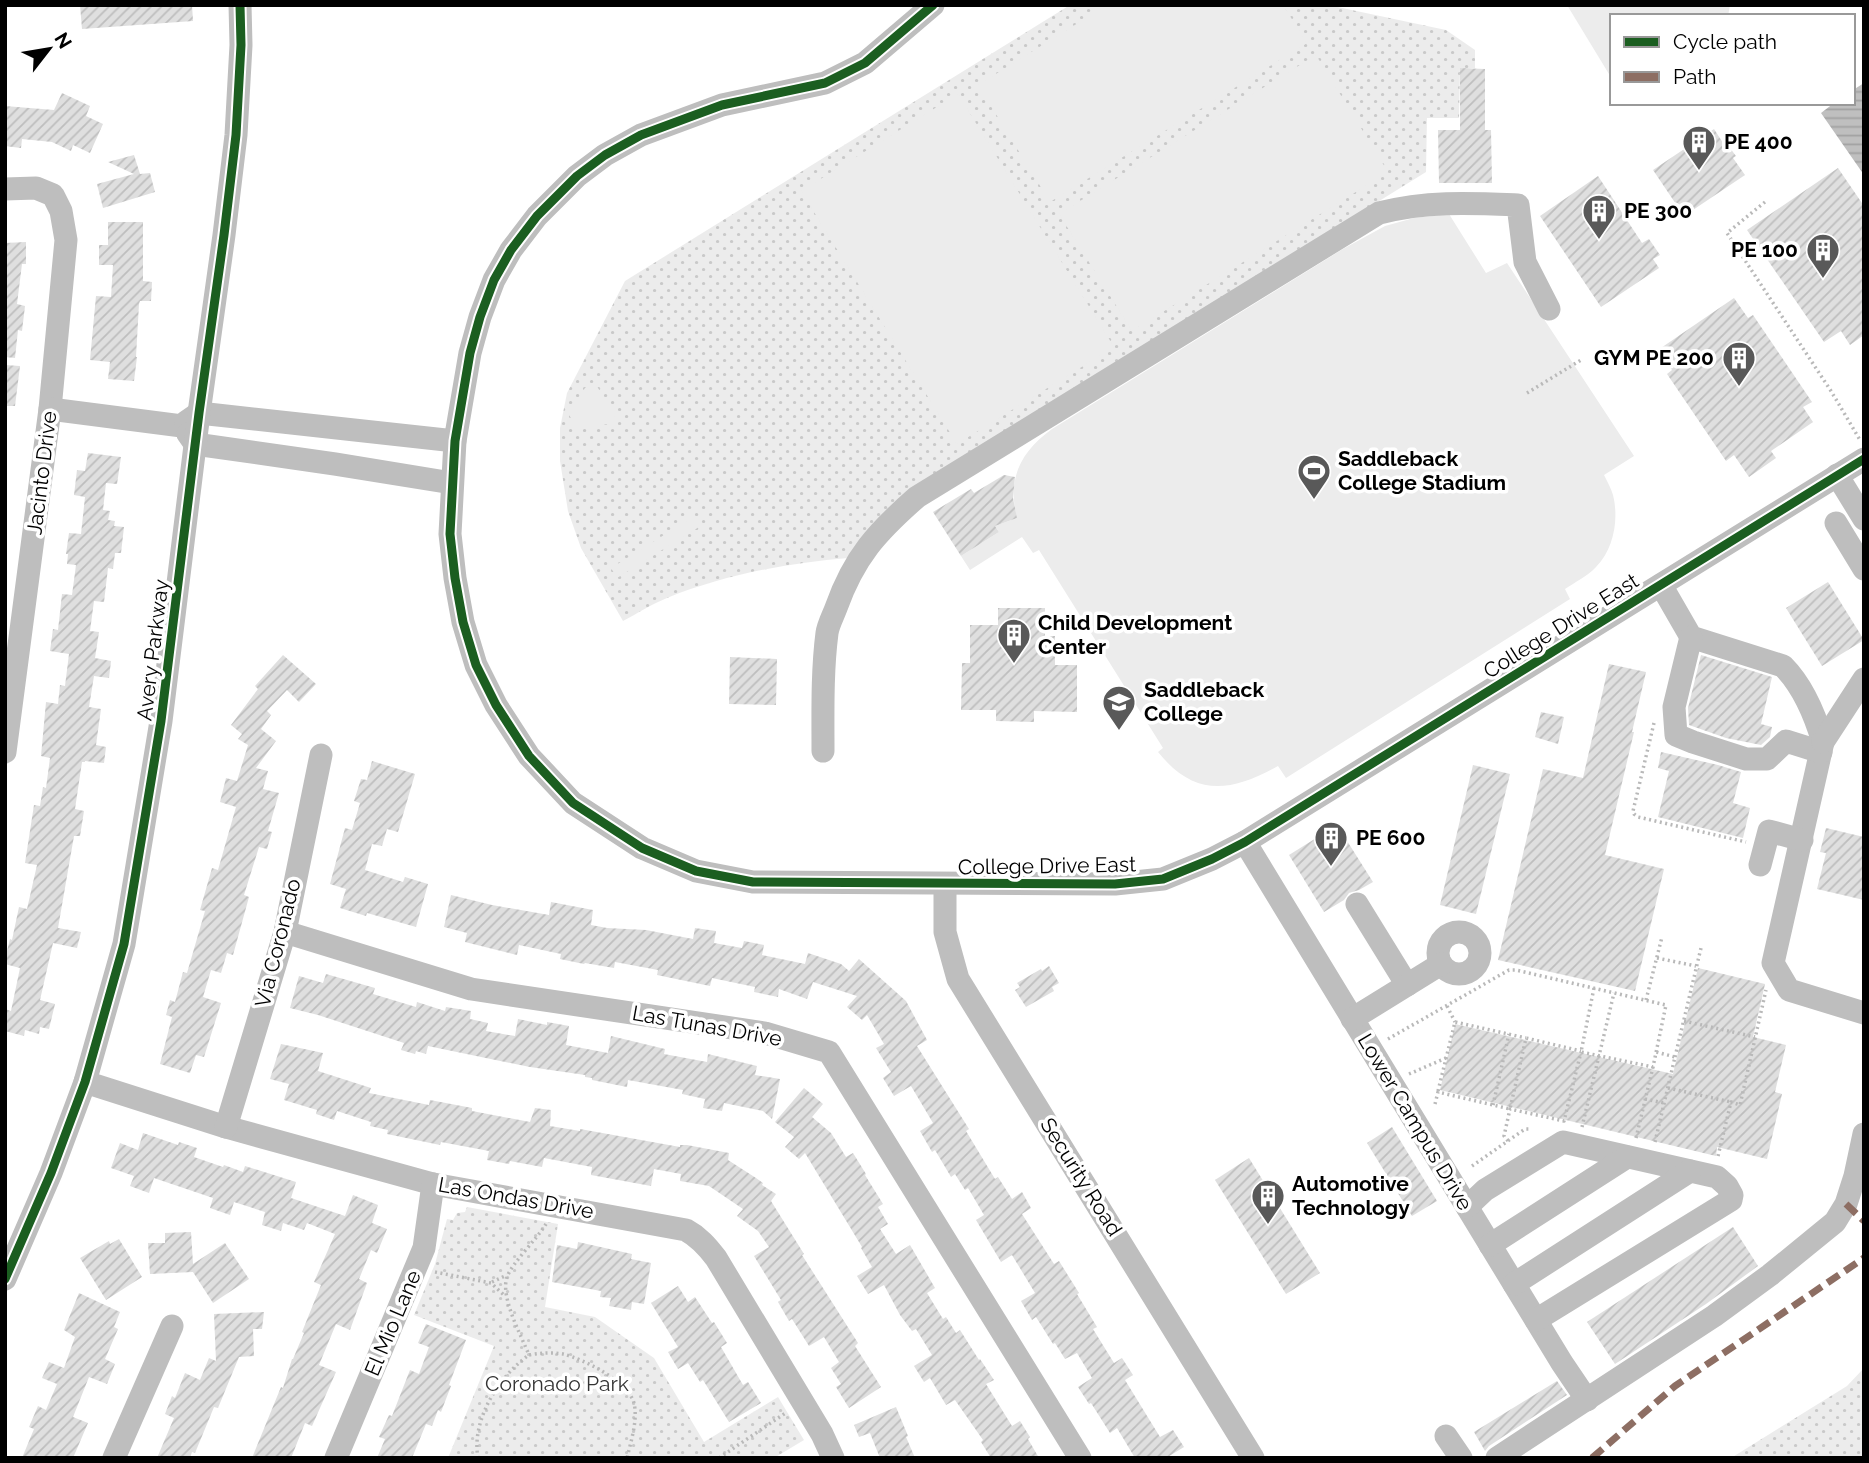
<svg xmlns="http://www.w3.org/2000/svg" width="1869" height="1463" font-family="Raleway,sans-serif">
<defs>
<pattern id="grass-dots" width="8" height="8" patternUnits="userSpaceOnUse" patternTransform="scale(1.75)"><rect width="8" height="8" fill="#ececec"/><path d="M2 2h.1M6 6h.1" fill="none" stroke="#c9c9c9" stroke-width="1.8" stroke-linecap="round"/></pattern>
<pattern id="water-rules" width="6" height="5" patternUnits="userSpaceOnUse" patternTransform="scale(1.75)"><rect width="6" height="5" fill="#bfbfbf"/><path d="M0 2.5h6" fill="none" stroke="#a2a2a2"/></pattern>
<pattern id="building-hatch" width="6" height="6" patternUnits="userSpaceOnUse" patternTransform="scale(1.75)"><rect width="6" height="6" fill="#dfdfdf"/><path d="M-1 1l2-2M0 6l6-6M5 7l2-2" fill="none" stroke="#bebebe"/></pattern>
</defs>
<rect width="100%" height="100%" fill="#fff"/>
<g fill="url(#grass-dots)">
<path d="M1070 5H1328L1446 30 1475 50V68L1460 69 1459 118H1427L1426 172 918 487 848 558C787 563 724 575 667 598 652 604 638 613 623 621L581 548 568 511 560 461V428L567 393 625 281Z"/>
<polygon points="467,1207 558,1224 545,1307 595,1317 654,1358 704,1442 778,1397 804,1440 774,1458 448,1458 494,1346 414,1315 435,1264 447,1219 453,1220 457,1213 465,1212"/>
<polygon points="1864,1368 1864,1458 1731,1458 1847,1386"/>
</g>
<g fill="#ececec">
<polygon points="1107,5 1283,5 1307,43 1050,202 978,85"/>
<polygon points="1567,5 1730,5 1728,16 1612,16 1612,79"/>
<polygon points="1316,55 1388,172 1132,331 1059,214"/>
<polygon points="958,94 1114,347 957,444 801,191"/>
<path d="M1449 214 1486 273 1507 263 1634 456 1604 475C1607 481 1611 488 1613 495 1619 519 1614 549 1596 567 1588 576 1575 582 1565 589L1570 599 1286 778 1278 766C1231 792 1195 798 1158 752L1163 748 1039 550 1033 553 1022 537 970 570 961 556 999 532 995 526 1017 518C1007 479 1020 452 1052 429L1343 249 1385 226 1414 218Z"/>
<polygon points="595,383 616,418 608,424 577,429 568,413 585,388"/>
<polygon points="693,517 699,527 617,578 611,568"/>
</g>
<polygon fill="url(#water-rules)" points="1864,83 1864,175 1821,113 1834,103 1853,103 1853,90"/>
<g fill="url(#building-hatch)">
<polygon points="80,5 192,5 193,21 82,29"/>
<polygon points="1460,68 1485,69 1485,130 1491,130 1492,183 1439,183 1438,130 1460,130"/>
<polygon points="62,93 90,106 86,116 103,124 90,153 73,145 71,151 52,142 22,139 21,148 5,146 5,106 54,110"/>
<polygon points="1714,129 1725,146 1727,144 1736,156 1733,158 1745,175 1684,216 1653,170"/>
<polygon points="134,155 140,174 150,173 155,192 103,208 97,184 134,174 108,162"/>
<polygon points="1838,168 1864,206 1864,335 1850,345 1841,331 1824,342 1747,230"/>
<polygon points="1598,176 1642,243 1649,239 1660,255 1653,259 1659,268 1601,307 1540,216"/>
<polygon points="108,222 143,222 143,281 152,282 151,301 140,301 139,304 136,357 137,357 134,381 108,379 110,362 90,360 96,296 111,297 113,265 99,265 99,245 108,245"/>
<polygon points="26,242 26,264 22,264 17,304 25,306 22,331 18,330 15,358 5,357 5,243"/>
<polygon points="1734,298 1748,318 1753,315 1812,402 1803,407 1813,422 1771,451 1776,458 1749,477 1734,455 1726,461 1667,374 1672,370 1658,350"/>
<polygon points="5,365 20,366 15,406 5,406"/>
<polygon points="88,453 121,457 117,484 106,483 103,510 110,511 108,520 115,521 114,526 124,527 121,553 115,553 113,569 108,568 104,602 94,601 90,631 99,632 95,658 111,661 109,678 94,676 89,707 101,709 96,745 106,747 104,763 85,761 85,762 82,762 75,809 84,811 80,836 74,836 58,928 81,932 77,948 53,943 40,1000 55,1004 49,1029 40,1027 39,1034 25,1030 24,1036 5,1031 5,1009 11,1011 20,968 5,964 5,959 10,939 12,940 19,907 27,909 37,865 25,863 34,805 40,806 43,787 46,788 50,758 41,756 46,702 58,704 60,685 65,686 69,654 50,651 53,629 58,630 62,594 72,595 76,565 67,564 68,554 66,554 69,533 81,534 85,497 74,495 77,470 85,471"/>
<polygon points="1004,475 1015,477 1013,498 1017,518 995,526 999,532 961,556 933,512 971,489 974,493"/>
<polygon points="1828,582 1864,640 1822,666 1786,608"/>
<polygon points="998,608 1045,608 1045,636 1055,636 1055,665 1077,665 1077,712 1034,711 1034,722 996,721 996,710 961,710 962,663 970,663 970,625 998,625"/>
<polygon points="283,655 316,684 299,702 287,690 267,711 271,715 261,729 276,741 256,768 268,771 263,789 279,793 268,831 272,832 267,849 259,847 244,895 249,897 233,955 227,953 221,973 211,970 203,997 221,1003 204,1057 196,1055 190,1073 160,1064 172,1017 166,1015 170,1000 175,1002 183,972 187,973 205,911 200,910 212,868 218,870 236,807 220,802 226,778 237,781 248,745 238,739 242,734 231,725 258,689 255,686"/>
<polygon points="1701,655 1772,677 1761,724 1772,727 1770,737 1761,745 1726,738 1689,725 1688,708"/>
<polygon points="730,657 777,659 776,705 729,704"/>
<polygon points="1609,664 1646,672 1632,732 1634,732 1605,855 1664,869 1635,991 1498,960 1543,769 1583,778"/>
<polygon points="1541,712 1564,717 1558,744 1535,737"/>
<polygon points="1661,752 1718,765 1741,772 1733,803 1750,808 1743,838 1658,817 1669,771 1658,768"/>
<polygon points="372,761 415,774 398,832 387,829 382,846 372,844 365,870 403,882 405,877 428,884 416,927 367,913 366,916 340,908 346,889 330,884 345,828 352,830 360,803 354,801 361,779 367,780"/>
<polygon points="1473,765 1510,774 1476,914 1440,905"/>
<polygon points="1337,825 1373,882 1359,890 1349,893 1344,900 1324,912 1289,855"/>
<polygon points="1826,828 1864,837 1864,900 1817,889 1826,853 1820,852"/>
<polygon points="451,895 492,905 549,915 551,902 593,910 591,925 607,928 646,930 693,939 695,928 716,931 714,943 742,948 744,941 764,945 762,955 805,964 808,953 841,964 849,971 859,959 906,1001 927,1040 917,1046 969,1129 966,1131 995,1179 998,1177 1012,1199 1022,1192 1031,1208 1022,1214 1054,1264 1059,1261 1079,1293 1077,1294 1097,1327 1093,1329 1114,1363 1122,1358 1133,1375 1125,1380 1160,1437 1173,1430 1184,1447 1166,1458 1135,1458 1117,1428 1110,1433 1091,1403 1089,1404 1078,1387 1092,1378 1077,1353 1065,1359 1055,1343 1053,1344 1036,1317 1032,1320 1021,1301 1035,1293 1012,1255 1001,1262 976,1220 984,1215 968,1188 965,1190 955,1174 951,1177 935,1150 932,1152 920,1131 933,1123 911,1086 894,1096 883,1078 891,1072 876,1048 884,1044 867,1015 862,1020 847,1007 857,996 813,982 807,999 779,989 778,997 754,992 755,987 712,978 710,986 657,975 658,970 615,962 614,968 585,963 584,964 560,959 561,954 519,945 517,955 465,942 467,933 444,927"/>
<polygon points="1049,966 1059,983 1052,987 1054,991 1026,1007 1015,990 1020,987 1017,983 1041,969 1042,971"/>
<polygon points="1698,968 1765,984 1753,1037 1786,1045 1775,1092 1782,1094 1767,1159 1717,1147 1716,1156 1440,1090 1455,1024 1673,1074"/>
<polygon points="326,974 375,988 373,994 416,1007 417,1002 445,1011 446,1007 471,1011 470,1019 488,1023 486,1031 515,1036 518,1019 547,1025 547,1022 569,1026 566,1045 608,1053 611,1036 665,1049 664,1054 707,1062 708,1054 757,1066 755,1075 780,1079 772,1119 763,1111 724,1103 722,1111 703,1108 705,1099 682,1094 683,1090 628,1080 627,1087 592,1080 592,1078 585,1077 585,1075 530,1067 428,1046 426,1054 416,1051 415,1054 401,1050 404,1043 318,1015 290,1008 299,976 323,983"/>
<polygon points="281,1044 323,1053 318,1071 371,1088 369,1093 429,1105 430,1100 472,1108 472,1111 530,1122 535,1108 551,1110 550,1126 580,1131 580,1129 680,1147 680,1145 687,1145 729,1153 728,1160 756,1178 763,1183 762,1185 776,1194 771,1201 804,1254 802,1255 858,1343 855,1346 881,1387 849,1408 836,1387 841,1384 831,1368 839,1362 824,1337 809,1346 792,1319 789,1321 778,1302 781,1300 754,1256 769,1247 758,1231 737,1216 743,1209 709,1186 680,1181 681,1174 654,1169 651,1186 591,1175 592,1167 544,1158 542,1167 510,1161 509,1164 487,1160 489,1151 441,1142 440,1145 387,1134 388,1130 370,1126 371,1122 337,1111 334,1120 316,1114 317,1110 284,1100 289,1084 270,1079"/>
<polygon points="804,1088 823,1104 812,1117 831,1133 846,1157 853,1153 866,1174 865,1175 883,1204 878,1207 888,1224 880,1229 896,1254 910,1245 935,1288 927,1293 943,1319 946,1317 956,1333 960,1330 979,1360 980,1359 994,1380 986,1384 1012,1426 1020,1421 1030,1437 1028,1439 1039,1458 991,1458 981,1442 983,1440 955,1400 946,1405 930,1378 924,1382 914,1366 932,1355 916,1329 912,1331 900,1315 884,1285 868,1294 857,1276 872,1267 861,1248 862,1247 805,1153 799,1159 785,1147 794,1137 775,1122"/>
<polygon points="1392,1127 1437,1201 1412,1216 1367,1143"/>
<polygon points="143,1133 178,1145 179,1142 197,1148 194,1157 223,1167 224,1165 243,1172 245,1166 296,1182 291,1198 345,1216 353,1195 378,1205 372,1223 387,1229 377,1253 371,1250 359,1279 367,1283 350,1330 336,1324 319,1365 336,1372 312,1426 305,1423 291,1458 252,1458 281,1387 283,1388 292,1359 293,1359 304,1333 302,1332 321,1285 314,1282 335,1234 307,1223 304,1230 283,1223 281,1231 262,1225 265,1212 234,1202 230,1215 210,1208 213,1198 154,1178 149,1193 130,1186 134,1176 111,1168 120,1143 138,1150"/>
<polygon points="1249,1158 1320,1273 1286,1294 1215,1180"/>
<polygon points="1733,1227 1758,1266 1706,1304 1615,1364 1587,1322"/>
<polygon points="191,1232 193,1264 225,1243 249,1279 213,1303 193,1272 150,1274 148,1243 165,1243 165,1233"/>
<polygon points="119,1239 142,1277 106,1300 80,1258 109,1241 110,1244"/>
<polygon points="578,1242 632,1254 631,1259 651,1263 644,1304 632,1302 631,1310 609,1306 611,1298 600,1297 601,1291 552,1282 557,1245 577,1249"/>
<polygon points="678,1286 688,1302 695,1297 712,1323 714,1322 727,1343 721,1347 743,1385 748,1382 761,1403 729,1422 703,1380 700,1382 688,1363 678,1369 668,1352 678,1347 651,1303"/>
<polygon points="79,1293 120,1312 114,1327 118,1329 105,1359 115,1364 107,1384 89,1377 73,1417 88,1423 73,1458 22,1458 34,1429 29,1427 38,1406 46,1410 57,1384 42,1378 49,1362 64,1368 75,1337 64,1330"/>
<polygon points="264,1312 262,1329 253,1329 254,1356 239,1357 218,1408 214,1407 195,1453 192,1452 190,1458 157,1458 174,1418 165,1414 172,1396 175,1398 185,1373 200,1380 209,1358 216,1361 214,1314"/>
<polygon points="426,1324 466,1340 449,1385 451,1386 441,1412 438,1410 432,1426 426,1424 412,1458 377,1458 385,1439 379,1437 389,1415 392,1416 410,1370 419,1374 429,1347 418,1343"/>
<polygon points="1557,1381 1567,1395 1489,1446 1485,1451 1474,1432"/>
<polygon points="896,1407 908,1436 906,1437 915,1458 880,1458 870,1433 859,1437 854,1425"/>
</g>
<g fill="none" stroke-linecap="round" stroke-linejoin="round">
<g stroke="#b9b9b9" stroke-width="3.5" stroke-dasharray="2 3.5" stroke-linecap="butt">
<polyline points="1765,202 1727,233 1831,391 1860,440"/>
<polyline points="1527,393 1581,360"/>
<polyline points="1654,723 1633,811 1634,814 1638,817 1746,842"/>
<polyline points="1657,958 1696,966"/>
<polyline points="1646,1000 1662,937"/>
<polyline points="1447,1006 1455,1022"/>
<polyline points="1684,1021 1755,1037"/>
<polyline points="1388,1039 1509,970 1516,970 1666,1005 1653,1067 1581,1052 1594,988"/>
<polyline points="1675,1057 1701,948"/>
<polyline points="1409,1074 1446,1058"/>
<polyline points="1668,1088 1731,1102"/>
<polyline points="1438,1091 1455,1022 1526,1038"/>
<polyline points="1645,1099 1664,1103"/>
<polyline points="1435,1104 1438,1092 1510,1109 1526,1038 1581,1051"/>
<polyline points="1493,1105 1509,1034"/>
<polyline points="1582,1127 1614,993"/>
<polyline points="1636,1138 1653,1067"/>
<polyline points="1508,1141 1504,1136 1510,1109 1564,1121 1581,1052"/>
<polyline points="1655,1142 1675,1057 1656,1052"/>
<polyline points="1718,1156 1731,1102 1740,1105 1766,990"/>
<polyline points="1472,1166 1525,1129 1530,1129"/>
<path d="M546 1224C537 1239 512 1263 507 1277 500 1297 521 1335 529 1355 541 1353 551 1352 563 1354 583 1359 628 1381 634 1403 638 1420 631 1441 627 1458"/>
<polyline points="435,1272 491,1283 505,1296"/>
<polyline points="492,1282 507,1275"/>
<path d="M478 1458C471 1420 499 1376 529 1355"/>
<polyline points="719,1458 787,1412"/>
</g>
<g stroke="#bebebe" stroke-width="23">
<polyline points="933,5 865,63 825,83 722,105 641,135 605,155 577,176 537,216 511,250 494,280 480,317 470,353 455,441 450,534 455,578 463,622 476,665 496,705 529,756 573,803 642,848 696,871 753,882 1115,884 1163,879 1212,859 1245,842 1864,459"/>
<polyline points="5,189 36,188 53,195 61,211 66,240 50,409 5,752"/>
<polyline points="50,409 182,426"/>
<polyline points="186,422 199,413 455,441"/>
<polyline points="188,434 195,444 335,464 452,483"/>
<polyline points="1837,475 1864,519"/>
<polyline points="1836,523 1864,569"/>
<path d="M1661 585 1691 637 1783 666C1803 686 1815 715 1823 742L1773 963 1789 990 1864 1013"/>
<polyline points="1691,637 1674,707 1676,735 1693,742 1746,759 1767,759 1786,741 1821,752"/>
<polyline points="1823,742 1864,679"/>
<path d="M823 751C823 712 822 672 827 633 828 625 833 616 836 608 854 557 877 532 917 497L1379 213C1428 201 1468 203 1518 205L1525 262 1549 309"/>
<polyline points="1245,842 1562,1363 1587,1400"/>
<polyline points="1760,865 1769,831 1802,840"/>
<polyline points="945,885 945,932 958,979 1253,1458"/>
<polyline points="1357,904 1407,985"/>
<polyline points="285,932 471,989 765,1033 829,1052 1080,1458"/>
<circle cx="1459" cy="953" r="21"/>
<polyline points="1352,1019 1441,964"/>
<path d="M85 1082 226 1127 433 1184 686 1230C699 1237 707 1246 716 1258L822 1434 833 1458"/>
<polyline points="226,1127 285,932 321,755"/>
<polyline points="1467,1207 1485,1190 1563,1142 1717,1177 1727,1186 1732,1195 1731,1200 1536,1320"/>
<polyline points="1490,1245 1627,1157"/>
<polyline points="5,1279 51,1173 85,1082 124,944 161,721 199,413 224,235 236,135 241,45 240,5"/>
<polyline points="1514,1284 1690,1171"/>
<polyline points="1446,1436 1461,1458"/>
<polyline points="114,1458 172,1326"/>
<polyline points="336,1458 424,1248 433,1184"/>
<polyline points="1497,1458 1714,1316 1770,1275 1835,1222 1846,1204 1855,1176 1864,1134"/>
</g>
<g stroke="#8d6e63" stroke-width="7" stroke-dasharray="14 7" stroke-linecap="butt">
<polyline points="1846,1204 1864,1221"/>
<polyline points="1592,1458 1675,1386 1864,1258"/>
</g>
<defs>
<g id="cycleway">
<polyline points="933,5 865,63 825,83 722,105 641,135 605,155 577,176 537,216 511,250 494,280 480,317 470,353 455,441 450,534 455,578 463,622 476,665 496,705 529,756 573,803 642,848 696,871 753,882 1115,884 1163,879 1212,859 1245,842 1864,459"/>
<polyline points="5,1279 51,1173 85,1082 124,944 161,721 199,413 224,235 236,135 241,45 240,5"/>
</g>
</defs>
<use href="#cycleway" stroke="#fff" stroke-width="13"/>
<use href="#cycleway" stroke="#1b5e20" stroke-width="9"/>
</g>
<defs>
<symbol id="building-pin" viewBox="-11 -11 22 30"><path d="M0 17L-7.5 6A9.5 9.5 0 1 1 7.5 6Z" fill="#595959" stroke="#fff"/><path d="M-4-6H4V6H1V3H-1V6H-4ZM-2.5-4.3h1.7v1.8h-1.7ZM.8-4.3h1.7v1.8H.8ZM-2.5-1h1.7V.8h-1.7ZM.8-1h1.7V.8H.8Z" fill="#fff"/></symbol>
<symbol id="stadium-pin" viewBox="-11 -11 22 30"><path d="M0 17L-7.5 6A9.5 9.5 0 1 1 7.5 6Z" fill="#595959" stroke="#fff"/><path d="M0-5a6.5 5 0 1 0 0 10a6.5 5 0 1 0 0-10ZM-3.5-1.8h7v3.6h-7Z" fill="#fff"/></symbol>
<symbol id="university-pin" viewBox="-11 -11 22 30"><path d="M0 17L-7.5 6A9.5 9.5 0 1 1 7.5 6Z" fill="#595959" stroke="#fff"/><path d="M0-5L7-2L0 1L-7-2ZM-4 1L0 2.5L4 1V4Q0 6-4 4Z" fill="#fff"/></symbol>
</defs>
<g fill-rule="evenodd">
<use href="#building-pin" x="1680" y="123" width="38" height="52"/>
<use href="#building-pin" x="1580" y="192" width="38" height="52"/>
<use href="#building-pin" x="1804" y="231" width="38" height="52"/>
<use href="#building-pin" x="1720" y="339" width="38" height="52"/>
<use href="#stadium-pin" x="1295" y="452" width="38" height="52"/>
<use href="#building-pin" x="995" y="616" width="38" height="52"/>
<use href="#university-pin" x="1100" y="683" width="38" height="52"/>
<use href="#building-pin" x="1312" y="819" width="38" height="52"/>
<use href="#building-pin" x="1249" y="1177" width="38" height="52"/>
</g>
<g text-anchor="middle" stroke-width="7" stroke-linejoin="round" paint-order="stroke">
<g font-size="21" font-weight="bold" fill="#000" stroke="#fff" text-anchor="start">
<text x="1724" y="149">PE 400</text>
<text x="1624" y="218">PE 300</text>
<text x="1798" y="257" text-anchor="end">PE 100</text>
<text x="1714" y="365" text-anchor="end">GYM PE 200</text>
<text x="1338" y="466">Saddleback<tspan x="1338" dy="24">College Stadium</tspan></text>
<text x="1038" y="630">Child Development<tspan x="1038" dy="24">Center</tspan></text>
<text x="1144" y="697">Saddleback<tspan x="1144" dy="24">College</tspan></text>
<text x="1356" y="845">PE 600</text>
<text x="1292" y="1191">Automotive<tspan x="1292" dy="24">Technology</tspan></text>
</g>
<g font-size="21" fill="#000" stroke="#fff">
<text transform="translate(42 473) rotate(-83)" y="7">Jacinto Drive</text>
<text transform="translate(1561 626) rotate(-32)" y="7">College Drive East</text>
<text transform="translate(153 650) rotate(-83)" y="7">Avery Parkway</text>
<text transform="translate(1047 866) rotate(-1)" y="7">College Drive East</text>
<text transform="translate(278 943) rotate(-76)" y="7">Via Coronado</text>
<text transform="translate(707 1026) rotate(10)" y="7">Las Tunas Drive</text>
<text transform="translate(1415 1122) rotate(59)" y="7">Lower Campus Drive</text>
<text transform="translate(1081 1177) rotate(58)" y="7">Security Road</text>
<text transform="translate(516 1198) rotate(10)" y="7">Las Ondas Drive</text>
<text transform="translate(393 1323) rotate(-67)" y="7">El Mio Lane</text>
</g>
<g font-size="21" fill="#333" stroke="#fff">
<text x="557" y="1391">Coronado Park</text>
</g>
</g>
<rect width="1869" height="1463" fill="none" stroke="#000000" stroke-width="14"/>
<rect x="1610" y="14" width="245" height="91" fill="#ffffff" stroke="#999999" stroke-width="2"/>
<rect x="1624" y="37" width="35" height="10" fill="#1b5e20" stroke="#999999" stroke-width="2"/>
<text x="1673" y="49" font-size="21" fill="#000000">Cycle path</text>
<rect x="1624" y="72" width="35" height="10" fill="#8d6e63" stroke="#999999" stroke-width="2"/>
<text x="1673" y="84" font-size="21" fill="#000000">Path</text>
<g transform="translate(49 49) rotate(59)" stroke="#ffffff" stroke-width="5" paint-order="stroke">
<path d="M0-5L12 26L0 18L-12 26Z" fill="#000000"/>
<text y="-10" font-size="19" font-weight="bold" text-anchor="middle" fill="#000000">N</text>
</g>
</svg>
